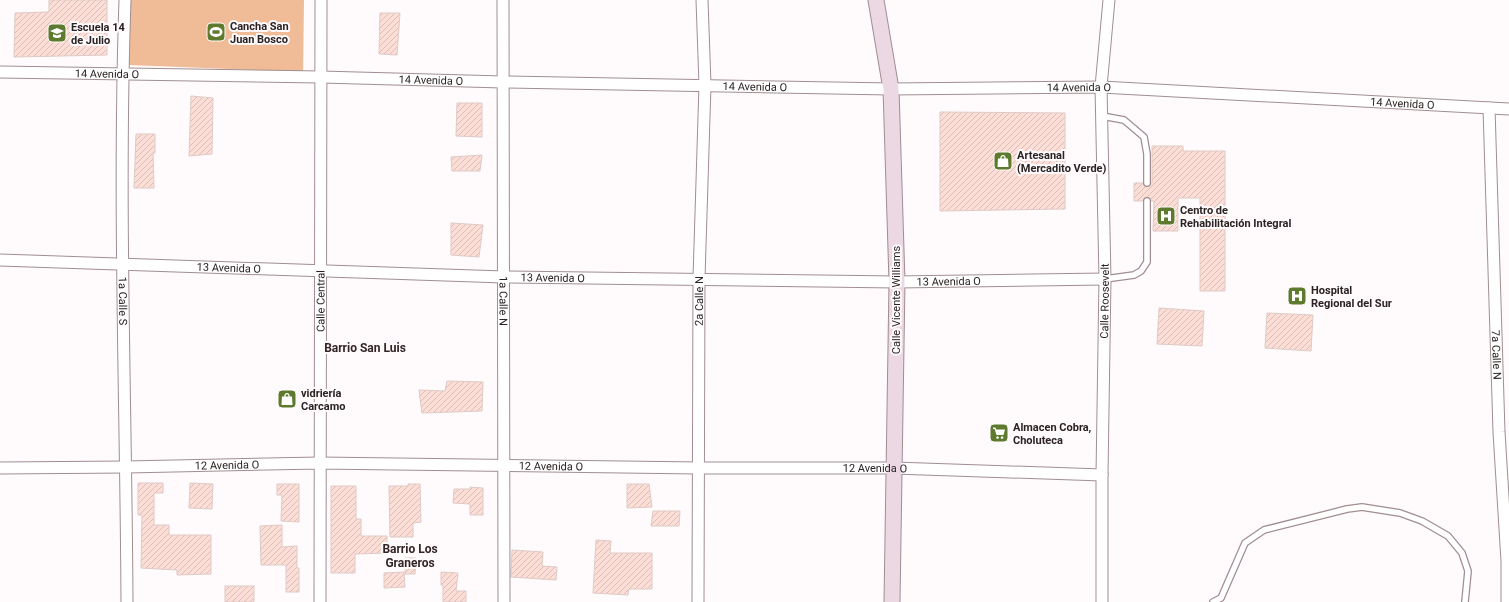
<svg xmlns="http://www.w3.org/2000/svg" width="1509" height="602" font-family="Roboto,sans-serif">
<defs>
<pattern id="building-hatch" width="6" height="6" patternUnits="userSpaceOnUse"><rect width="6" height="6" fill="#fdded7"/><path d="M-1 1l2-2M0 6l6-6M5 7l2-2" fill="none" stroke="#d9beb8"/></pattern>
</defs>
<rect width="100%" height="100%" fill="#fffafb"/>
<polygon fill="#f0bb97" points="127,0 304,0 303,72 129,65"/>
<g fill="url(#building-hatch)" stroke="#decac6">
<polygon points="49,0 107,0 107,55 14,57 15,13 49,12"/>
<polygon points="380,13 400,13 397,55 379,54"/>
<polygon points="191,96 213,98 212,154 189,156"/>
<polygon points="457,103 482,103 482,137 456,136"/>
<polygon points="940,112 1065,113 1065,209 940,211"/>
<polygon points="136,134 155,134 155,153 153,153 154,188 134,188"/>
<polygon points="1152,146 1183,146 1183,151 1225,151 1225,291 1200,291 1200,198 1178,198 1178,231 1153,231 1154,201 1151,201 1149,198 1147,197 1144,199 1143,201 1134,201 1134,183 1143,183 1145,186 1147,187 1152,183"/>
<polygon points="482,155 480,171 452,171 451,157"/>
<polygon points="451,223 483,225 479,257 451,255"/>
<polygon points="1159,308 1204,311 1202,346 1157,344"/>
<polygon points="1267,313 1313,315 1311,351 1265,348"/>
<polygon points="447,381 483,382 482,411 422,413 419,390 445,391"/>
<polygon points="138,483 163,483 163,493 154,493 154,525 169,525 169,535 211,535 211,574 177,575 177,570 141,568 142,515 138,515"/>
<polygon points="190,483 213,484 212,509 189,508"/>
<polygon points="277,484 299,484 299,522 281,521 282,495 277,495"/>
<polygon points="408,484 420,484 421,522 413,523 413,537 390,537 389,486 408,486"/>
<polygon points="627,484 649,484 652,507 627,508"/>
<polygon points="331,486 356,486 356,519 361,519 361,536 387,536 387,553 355,554 355,573 331,573"/>
<polygon points="470,487 483,488 483,515 470,515 470,504 453,503 454,489 470,489"/>
<polygon points="653,511 680,511 679,526 651,526"/>
<polygon points="282,525 282,547 297,546 297,568 299,568 299,592 286,592 286,565 261,565 260,526"/>
<polygon points="596,540 611,541 610,553 652,553 652,589 629,589 628,595 593,593"/>
<polygon points="512,550 543,552 542,566 557,567 556,580 511,577"/>
<polygon points="405,558 416,558 415,574 405,574"/>
<polygon points="404,572 405,587 384,588 384,573"/>
<polygon points="441,572 458,573 456,591 466,591 466,602 443,602 443,585 441,585"/>
<rect x="225" y="586" width="29" height="16"/>
</g>
<g fill="none" stroke-linecap="round" stroke-linejoin="round">
<defs>
<g id="service">
<polyline points="1102,116 1124,120 1144,137 1147,154 1147,183"/>
<polyline points="1105,279 1134,275 1141,271 1147,262 1147,201"/>
<polyline points="1213,602 1221,598 1245,543 1264,530 1347,509 1362,507 1400,513 1422,521 1448,536 1462,553 1468,571 1465,602"/>
</g>
<g id="minor">
<path id="s1" d="M125 0C118 201 126 401 127 602"/>
<path id="s2" d="M503 0 504 602"/>
<path id="s3" d="M0 72 321 77 503 82 891 89 1101 87 1509 109"/>
<path id="s4" d="M1489 108 1499 432 1507 561V602"/>
<path id="s5" d="M0 260 504 277 897 282 1105 279"/>
<path id="s6" d="M0 468 127 467 320 463 698 468H894L1102 475"/>
<path id="s7" d="M320 602 321 0"/>
<path id="s8" d="M698 602 699 278 705 85 702 0"/>
<path id="s9" d="M1102 602V475L1105 279 1101 87 1109 0"/>
</g>
<polyline id="secondary" points="876,0 891,89 897,282 892,602"/>
</defs>
<use href="#service" stroke="#a18e91" stroke-width="8"/>
<use href="#minor" stroke="#a18e91" stroke-width="13"/>
<use href="#secondary" stroke="#a18e91" stroke-width="17"/>
<use href="#service" stroke="#fff" stroke-width="5.5"/>
<use href="#minor" stroke="#fff" stroke-width="11"/>
<use href="#secondary" stroke="#ebd8e2" stroke-width="15"/>
</g>
<defs>
<symbol id="stadium-square" viewBox="-11 -11 22 22"><rect x="-9" y="-9" width="18" height="18" rx="4" fill="#5d7a2f" stroke="#fffafb"/><path d="M0-5a6.5 5 0 1 0 0 10a6.5 5 0 1 0 0-10ZM-3.5-1.8h7v3.6h-7Z" fill="#fff"/></symbol>
<symbol id="school-square" viewBox="-11 -11 22 22"><rect x="-9" y="-9" width="18" height="18" rx="4" fill="#5d7a2f" stroke="#fffafb"/><path d="M0-5L7-2L0 1L-7-2ZM-4 1L0 2.5L4 1V4Q0 6-4 4Z" fill="#fff"/></symbol>
<symbol id="shop-square" viewBox="-11 -11 22 22"><rect x="-9" y="-9" width="18" height="18" rx="4" fill="#5d7a2f" stroke="#fffafb"/><path d="M-5-2.5h2.3a2.7 3.5 0 0 1 5.4 0H5L5.5 6h-11ZM-1.5-2.5h3a1.5 2.3 0 0 0-3 0Z" fill="#fff"/></symbol>
<symbol id="hospital-square" viewBox="-11 -11 22 22"><rect x="-9" y="-9" width="18" height="18" rx="4" fill="#5d7a2f" stroke="#fffafb"/><path d="M-5-5h3v3.5h4V-5h3V5h-3V1.5h-4V5h-3Z" fill="#fff"/></symbol>
<symbol id="supermarket-square" viewBox="-11 -11 22 22"><rect x="-9" y="-9" width="18" height="18" rx="4" fill="#5d7a2f" stroke="#fffafb"/><path d="M-6-5.5h2.5l.6 2H6L4.5 2H-2.5L-4.4-4H-6ZM-1.5 3.2a1.3 1.3 0 1 0 .1 0ZM3 3.2a1.3 1.3 0 1 0 .1 0Z" fill="#fff"/></symbol>
</defs>
<g fill-rule="evenodd">
<use href="#stadium-square" x="205" y="21" width="22" height="22"/>
<use href="#school-square" x="46" y="22" width="22" height="22"/>
<use href="#shop-square" x="992" y="150" width="22" height="22"/>
<use href="#hospital-square" x="1155" y="205" width="22" height="22"/>
<use href="#hospital-square" x="1286" y="285" width="22" height="22"/>
<use href="#shop-square" x="276" y="388" width="22" height="22"/>
<use href="#supermarket-square" x="988" y="422" width="22" height="22"/>
</g>
<g text-anchor="middle" stroke-width="4" stroke-linejoin="round" paint-order="stroke">
<g font-size="11" font-weight="bold" fill="#2a2223" stroke="#fffafb" text-anchor="start">
<text x="230" y="30">Cancha San<tspan x="230" dy="13">Juan Bosco</tspan></text>
<text x="71" y="31">Escuela 14<tspan x="71" dy="13">de Julio</tspan></text>
<text x="1017" y="159">Artesanal<tspan x="1017" dy="13">(Mercadito Verde)</tspan></text>
<text x="1180" y="214">Centro de<tspan x="1180" dy="13">Rehabilitación Integral</tspan></text>
<text x="1311" y="294">Hospital<tspan x="1311" dy="13">Regional del Sur</tspan></text>
<text x="301" y="397">vidriería<tspan x="301" dy="13">Carcamo</tspan></text>
<text x="1013" y="431">Almacen Cobra,<tspan x="1013" dy="13">Choluteca</tspan></text>
</g>
<g font-size="11" fill="#2a2223" stroke="#fffafb">
<text dy="4" stroke="none"><textPath href="#s3" startOffset="107">14 Avenida O</textPath></text>
<text dy="4" stroke="none"><textPath href="#s3" startOffset="431">14 Avenida O</textPath></text>
<text dy="4" stroke="none"><textPath href="#s3" startOffset="755">14 Avenida O</textPath></text>
<text dy="4" stroke="none"><textPath href="#s3" startOffset="1079">14 Avenida O</textPath></text>
<text dy="4" stroke="none"><textPath href="#s3" startOffset="1403">14 Avenida O</textPath></text>
<text dy="4" stroke="none"><textPath href="#s5" startOffset="229">13 Avenida O</textPath></text>
<text dy="4" stroke="none"><textPath href="#s5" startOffset="553">13 Avenida O</textPath></text>
<text dy="4" stroke="none"><textPath href="#s5" startOffset="949">13 Avenida O</textPath></text>
<text transform="translate(896 300) rotate(-90)" y="4">Calle Vicente Williams</text>
<text dy="4" stroke="none"><textPath href="#s1" startOffset="301">1a Calle S</textPath></text>
<text dy="4" stroke="none"><textPath href="#s7" startOffset="301">Calle Central</textPath></text>
<text dy="4" stroke="none"><textPath href="#s2" startOffset="301">1a Calle N</textPath></text>
<text dy="4" stroke="none"><textPath href="#s8" startOffset="301">2a Calle N</textPath></text>
<text dy="4" stroke="none"><textPath href="#s9" startOffset="301">Calle Roosevelt</textPath></text>
<text dy="4" stroke="none"><textPath href="#s4" startOffset="247">7a Calle N</textPath></text>
<text dy="4" stroke="none"><textPath href="#s6" startOffset="227">12 Avenida O</textPath></text>
<text dy="4" stroke="none"><textPath href="#s6" startOffset="551">12 Avenida O</textPath></text>
<text dy="4" stroke="none"><textPath href="#s6" startOffset="875">12 Avenida O</textPath></text>
</g>
<g font-size="12" font-weight="bold" fill="#332427" stroke="#fffafb">
<text x="365" y="352">Barrio San Luis</text>
<text x="410" y="553">Barrio Los<tspan x="410" dy="14">Graneros</tspan></text>
</g>
</g>
</svg>
